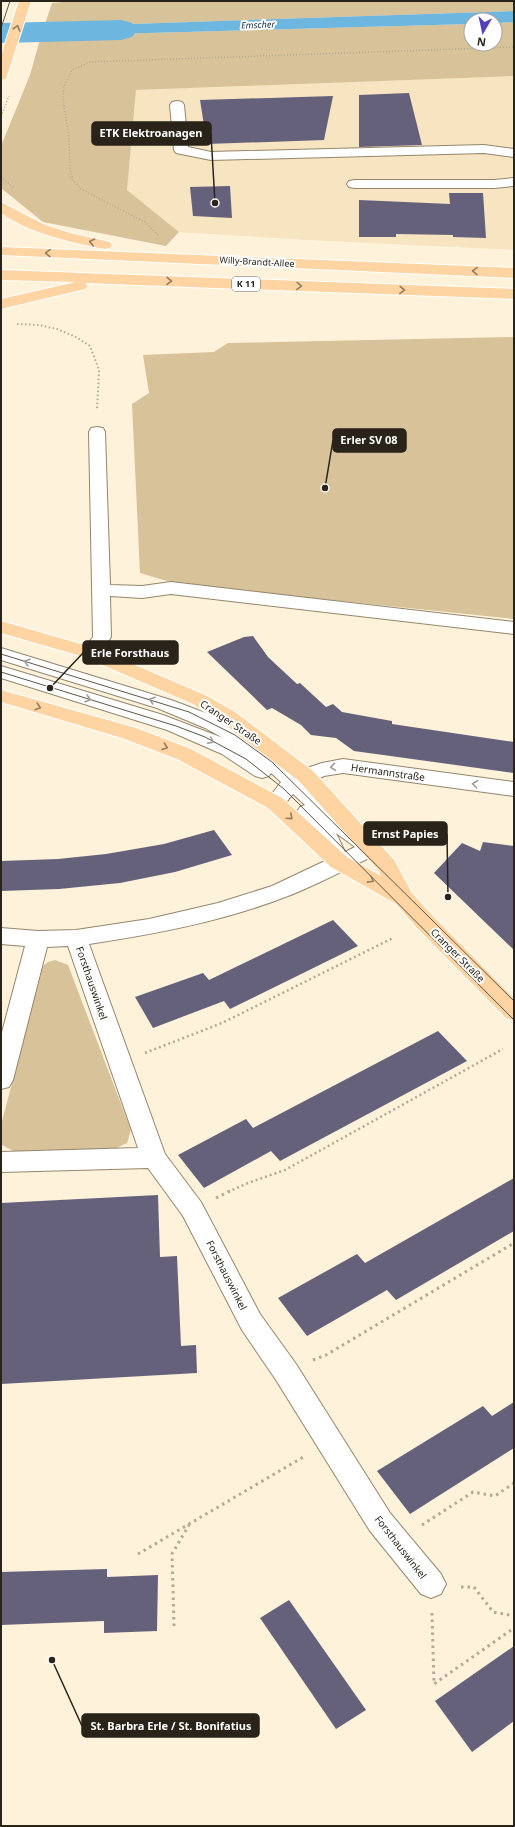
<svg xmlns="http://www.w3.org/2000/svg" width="515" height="1827" font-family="'Noto Sans',sans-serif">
<rect width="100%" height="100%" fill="#fef2db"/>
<polygon fill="#f7e4c1" points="514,76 514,250 308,240 179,232 127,190 136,90"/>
<g fill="#d8c29a">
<polygon points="72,1 514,1 514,11 44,27 52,3"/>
<polygon points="514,22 514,76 136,90 127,190 179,232 166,246 43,222 1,188 1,146 30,75 41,36 471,24 471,44 495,44 495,23"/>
<polygon points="514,337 514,619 177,584 140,573 132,404 149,393 143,355 214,352 228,343"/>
<polygon points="55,960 68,965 131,1130 127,1143 112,1150 17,1153 2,1145 1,1125 43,966 48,962"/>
</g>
<polygon fill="#6cb6df" points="514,11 514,22 495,23 495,20 471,20 471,24 41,36 44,27"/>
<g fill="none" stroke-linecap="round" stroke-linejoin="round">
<polygon fill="#6cb6df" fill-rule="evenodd" points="121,20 132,23 137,30 132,37 121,40 1,43 1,23"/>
</g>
<g fill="#66617b">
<polygon points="409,93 422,145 359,147 359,95"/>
<polygon points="333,96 324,140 207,144 200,100"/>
<polygon points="230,186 232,218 193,216 190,187"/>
<polygon points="449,193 483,193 486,238 453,237 453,235 396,234 396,237 359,237 359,200 450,204"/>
<polygon points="253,636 268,657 297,684 300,683 326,707 333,704 342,712 392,721 392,724 514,742 514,773 354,751 336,738 311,735 301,725 272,708 267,710 207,652 244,637"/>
<polygon points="214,830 232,855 175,872 120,883 59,889 1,891 1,861 58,859 106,854 164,844"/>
<polygon points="483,842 514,846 514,950 434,873 462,843 480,851"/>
<polygon points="333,920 358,946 230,1009 224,1001 153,1028 135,997 203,973 209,980"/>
<polygon points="438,1031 467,1061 280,1161 271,1151 204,1188 178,1155 246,1119 253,1128"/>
<polygon points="514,1178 514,1231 396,1300 387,1290 307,1336 278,1298 357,1254 365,1263"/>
<polygon points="158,1195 160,1257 177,1256 181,1346 196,1345 197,1373 1,1384 1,1203"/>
<polygon points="514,1402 514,1448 410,1514 377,1471 483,1406 492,1416"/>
<polygon points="107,1569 107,1577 158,1575 157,1631 104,1633 104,1621 1,1625 1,1572"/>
<polygon points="289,1600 366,1710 336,1729 260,1618"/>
<polygon points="514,1646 514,1721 472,1752 435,1701"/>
</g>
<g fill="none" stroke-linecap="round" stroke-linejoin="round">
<defs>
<g id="minor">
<polygon points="177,101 182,102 184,105 188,147 211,152 484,145 514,149 514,157 484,153 211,160 176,153 174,150 170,105 172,102"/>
<polygon points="514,178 514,186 494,188 354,188 349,187 347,184 349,181 354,180 494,180"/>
<polygon points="97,427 103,428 105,432 110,585 142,586 171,582 514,622 514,634 171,594 142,598 110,596 111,637 98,657 91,659 84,657 81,653 93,637 89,432 91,428"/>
<path d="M1 648 171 700 219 718 262 743 295 772 322 763 343 759 514 782V796L343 773 324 776 307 784 341 816 379 843 382 848 379 853C348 868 319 884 288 896 224 921 156 934 89 944L165 1154 201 1202 260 1314 296 1364 390 1513 441 1574 446 1584 441 1594 431 1598 421 1594 370 1531 276 1380 242 1330 183 1216 148 1168 1 1172V1152L138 1148 68 946 47 947 13 1080 9 1087 1 1089V1036L25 946 1 944V928L38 931 76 930 149 919 218 903 272 886 327 860 313 830 297 812 300 807 305 805 293 794C284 804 283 812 268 808L265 803 281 782 271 773 269 776 262 778 255 776 222 754 167 730 1 678V666L163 715 223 738 205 728 157 708 1 660ZM336 833 355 847 345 852Z"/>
</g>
<g id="major">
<polygon points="19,1 31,1 7,76 6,79 1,80 1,56"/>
<path d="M1 202 43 224 70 233 110 242 112 245 110 248 105 249C69 242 31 234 1 213Z"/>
<polygon points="1,247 514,268 514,278 1,255"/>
<polygon points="1,270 514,289 514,299 85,283 88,286 85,289 1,309 1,299 76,282 1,280"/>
<polygon points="1,621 98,649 207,696 235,712 313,771 394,860 412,893 433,916 514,998 514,1021 506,1018 417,928 396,904 331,867 268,808 177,759 122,738 1,702 1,690 136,728 191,749 282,798 347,857 381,876 378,870 299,781 221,722 193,704 84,657 1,633"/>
</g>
</defs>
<use href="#minor" stroke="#94866c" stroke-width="2"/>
<use href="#major" stroke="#fff" stroke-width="2"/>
<g stroke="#b3a996" stroke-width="1.5" stroke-dasharray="1 2" stroke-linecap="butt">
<polyline points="1,116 9,96"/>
<polyline points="1,177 14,188"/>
<polyline points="158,235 145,222 81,189 73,180 70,169 69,138 63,99 64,87 72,70 90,62 514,47"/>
</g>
<polyline stroke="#b3a996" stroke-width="2" stroke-dasharray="1.5 2.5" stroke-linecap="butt" points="17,324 39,325 57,329 76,337 90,346 99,370 97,410"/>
<g stroke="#b3a996" stroke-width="2.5" stroke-dasharray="2 3" stroke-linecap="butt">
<polyline points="145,1053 222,1023 393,938"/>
<polyline points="228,1192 248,1183 285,1170 503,1049"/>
</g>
<g stroke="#b3a996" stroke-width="3" stroke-dasharray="2.5 4" stroke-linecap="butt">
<polyline points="216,1198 230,1191"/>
<polyline points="313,1360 326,1355 514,1243"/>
<polyline points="422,1525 473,1492 495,1496 514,1483"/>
<polyline points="138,1554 305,1456"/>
<polyline points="461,1587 474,1587 493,1612 514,1616"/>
<polyline points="432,1613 434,1684 514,1628"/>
<polyline points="174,1626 172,1554 189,1525"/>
</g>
<use href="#minor" fill="#fff" fill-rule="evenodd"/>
<use href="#major" fill="#fed4a3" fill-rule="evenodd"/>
<g stroke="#5e5649" stroke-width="1">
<polyline points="1,28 10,1"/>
<polyline points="1,654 189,712 235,735 272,762 514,1001"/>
<polyline points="1,672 176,726 205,737 246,759 284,789 514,1020"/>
</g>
</g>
<defs><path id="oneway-chevron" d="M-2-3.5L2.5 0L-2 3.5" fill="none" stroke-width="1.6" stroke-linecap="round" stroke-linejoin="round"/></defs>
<g stroke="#947c5e">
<use href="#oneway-chevron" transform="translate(17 28) rotate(-73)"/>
<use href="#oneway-chevron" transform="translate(92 242) rotate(-168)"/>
<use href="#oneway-chevron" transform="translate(48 253) rotate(-178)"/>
<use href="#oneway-chevron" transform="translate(475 271) rotate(-178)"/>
<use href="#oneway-chevron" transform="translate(169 281) rotate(2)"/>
<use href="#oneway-chevron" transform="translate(299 286) rotate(2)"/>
<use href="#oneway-chevron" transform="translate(402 290) rotate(2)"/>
<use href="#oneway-chevron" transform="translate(38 707) rotate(17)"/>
<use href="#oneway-chevron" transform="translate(165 747) rotate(20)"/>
<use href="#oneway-chevron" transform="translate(290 817) rotate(42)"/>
<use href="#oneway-chevron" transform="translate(371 880) rotate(29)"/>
</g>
<g stroke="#9f9c98">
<use href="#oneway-chevron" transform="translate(27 662) rotate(-163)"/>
<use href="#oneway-chevron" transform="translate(88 699) rotate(17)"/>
<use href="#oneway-chevron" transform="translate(152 700) rotate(-162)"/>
<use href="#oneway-chevron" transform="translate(211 741) rotate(28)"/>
<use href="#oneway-chevron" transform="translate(333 767) rotate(172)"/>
<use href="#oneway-chevron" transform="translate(475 784) rotate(-172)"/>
</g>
<g text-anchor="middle" stroke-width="4" stroke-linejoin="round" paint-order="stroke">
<g font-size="9" font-style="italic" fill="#0d2f40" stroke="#fff">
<text transform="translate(258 25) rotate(-2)" y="3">Emscher</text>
</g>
<g font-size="9" fill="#292319" stroke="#fff">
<text transform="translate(257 262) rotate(3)" y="3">Willy-Brandt-Allee</text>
</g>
<rect fill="#fff" stroke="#69655e" stroke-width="1" x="232" y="277" width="28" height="14" rx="3"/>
<g font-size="9" font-weight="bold" fill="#292319">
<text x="246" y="287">K 11</text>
</g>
<g font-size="10" fill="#292319" stroke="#fff">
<text transform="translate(231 722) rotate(34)" y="4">Cranger Straße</text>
<text transform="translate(388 772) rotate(8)" y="4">Hermannstraße</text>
<text transform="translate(458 955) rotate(45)" y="4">Cranger Straße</text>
<text transform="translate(92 983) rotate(71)" y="4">Forsthauswinkel</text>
<text transform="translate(227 1275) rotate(63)" y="4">Forsthauswinkel</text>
<text transform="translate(401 1547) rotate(52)" y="4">Forsthauswinkel</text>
</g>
</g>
<path fill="none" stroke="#292319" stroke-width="1.5" d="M215 203L211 134M325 488L333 440M50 688L83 653M448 897L447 834M52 1660L82 1726"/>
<g fill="#292319" stroke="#fff" stroke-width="1.5">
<circle cx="215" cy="203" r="4"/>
<circle cx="325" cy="488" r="4"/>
<circle cx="50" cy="688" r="4"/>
<circle cx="448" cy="897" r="4"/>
<circle cx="52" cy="1660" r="4"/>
</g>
<g fill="#292319" stroke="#292319" stroke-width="1.5">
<rect x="92" y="122" width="119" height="23" rx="4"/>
<rect x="333" y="429" width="73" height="23" rx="4"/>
<rect x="83" y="641" width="95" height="23" rx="4"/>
<rect x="364" y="822" width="83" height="23" rx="4"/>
<rect x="82" y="1714" width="177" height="23" rx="4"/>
</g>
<g font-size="11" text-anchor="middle" font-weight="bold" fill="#fff">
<text x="151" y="137">ETK Elektroanagen</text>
<text x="369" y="444">Erler SV 08</text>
<text x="130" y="657">Erle Forsthaus</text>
<text x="405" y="838">Ernst Papies</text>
<text x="171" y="1730">St. Barbra Erle / St. Bonifatius</text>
</g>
<rect width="515" height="1827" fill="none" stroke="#292319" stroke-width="4"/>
<g transform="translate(483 32) rotate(189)"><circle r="19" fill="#ffffff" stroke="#a9a7a3"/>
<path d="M0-3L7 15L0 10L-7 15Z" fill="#5441b9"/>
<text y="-6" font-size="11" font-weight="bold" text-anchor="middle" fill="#292319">N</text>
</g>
</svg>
